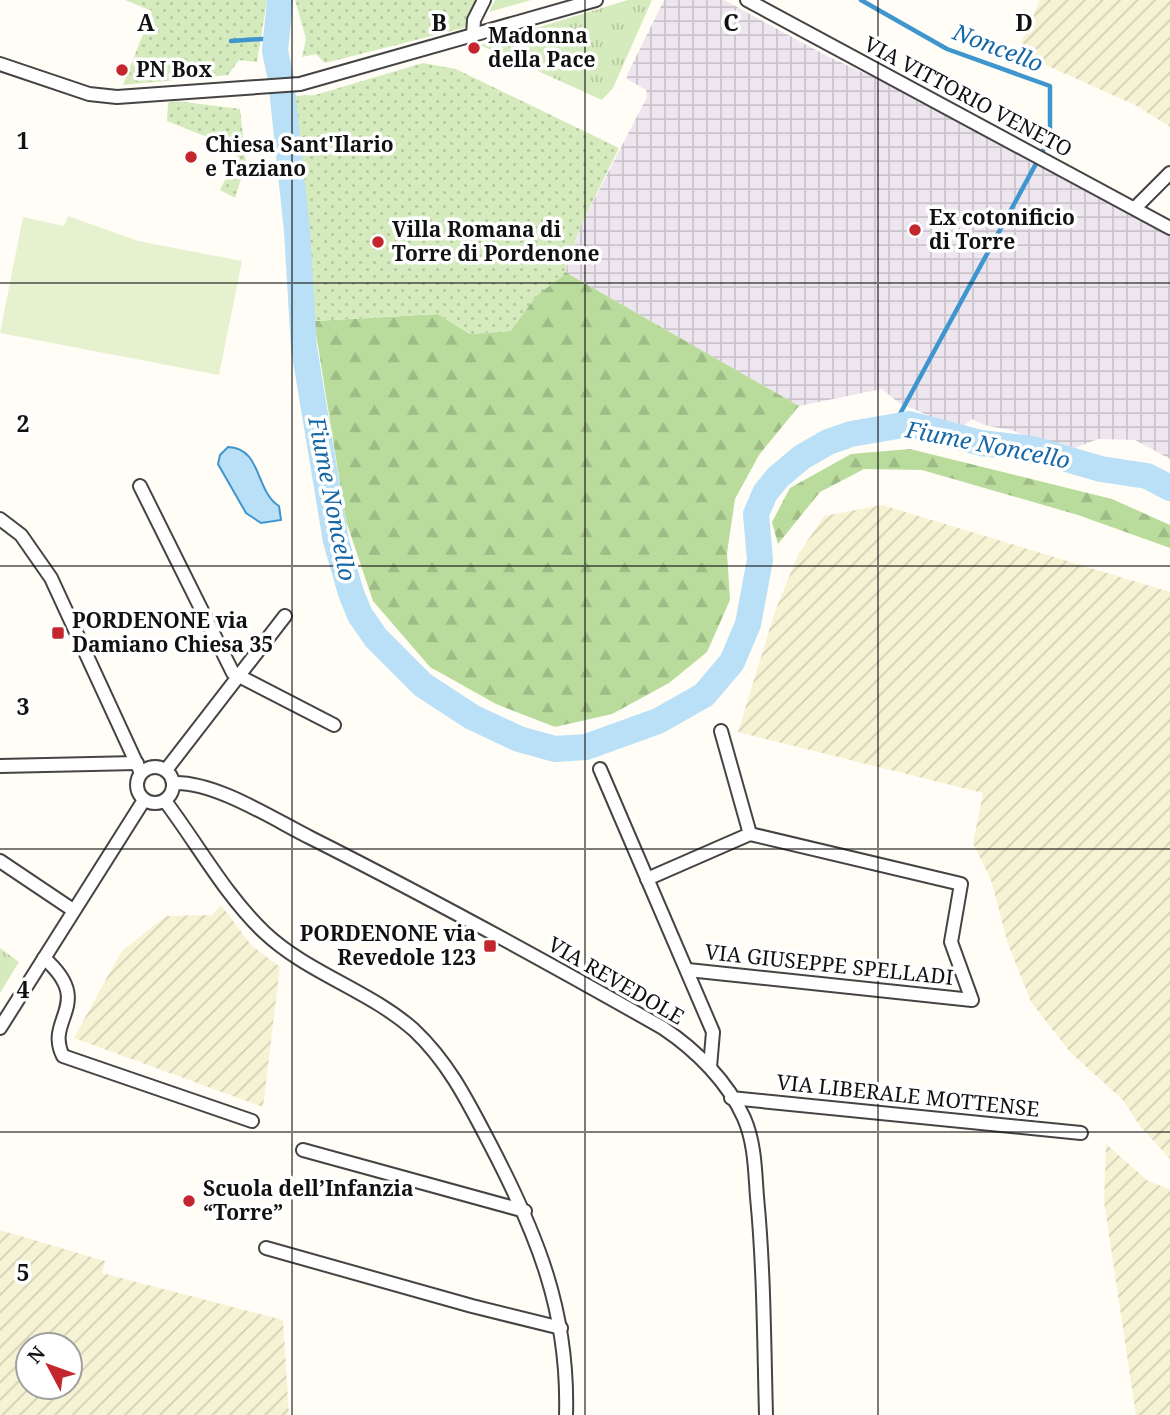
<svg xmlns="http://www.w3.org/2000/svg" width="1170" height="1415" font-family="'Noto Serif',serif">
<defs>
<pattern id="industrial-grid" width="8" height="8" patternUnits="userSpaceOnUse" patternTransform="scale(1.75)"><rect width="8" height="8" fill="#eee6ef"/><path d="M0 4h8M4 0v8" fill="none" stroke="#cbc4cc"/></pattern>
<pattern id="farmland-furrows" width="10" height="10" patternUnits="userSpaceOnUse" patternTransform="scale(1.75)"><rect width="10" height="10" fill="#f6f3d4"/><path d="M-1 1l2-2M0 10L10 0M9 11l2-2" fill="none" stroke="#d2cfb5"/></pattern>
<pattern id="grass-tufts" width="24" height="20" patternUnits="userSpaceOnUse" patternTransform="scale(1.75)"><rect width="24" height="20" fill="#d5ebbd"/><path d="M3 7l-1-3M5 7V3M7 7l1-3M15 17l-1-3M17 17v-4M19 17l1-3" fill="none" stroke="#b6c8a1"/></pattern>
<pattern id="forest-firs" width="22" height="20" patternUnits="userSpaceOnUse" patternTransform="scale(1.75)"><rect width="22" height="20" fill="#b9dc9c"/><path d="M5 1l3.5 6h-7zM16 11l3.5 6h-7z" fill="#9ebc85"/></pattern>
<pattern id="park-dots" width="8" height="8" patternUnits="userSpaceOnUse" patternTransform="scale(1.75)"><rect width="8" height="8" fill="#d5ebbd"/><path d="M2 2h.1M6 6h.1" fill="none" stroke="#b6c8a1" stroke-width="1.8" stroke-linecap="round"/></pattern>
</defs>
<rect width="100%" height="100%" fill="#fffdf5"/>
<polygon fill="url(#industrial-grid)" points="664,0 724,0 829,57 893,86 1170,236 1170,459 1135,440 1098,439 1064,452 1053,445 1029,439 1015,431 984,425 972,419 960,429 899,403 882,389 799,406 565,272 581,225 647,97 646,90 627,79 627,75"/>
<g fill="url(#farmland-furrows)" fill-rule="evenodd">
<polygon points="1040,0 1170,0 1170,127 1137,106 1017,52"/>
<polygon points="882,505 1170,592 1170,1159 1140,1126 1123,1100 1070,1052 1031,1002 1008,944 991,880 973,843 983,793 738,732 775,611 798,555 824,516"/>
<polygon points="221,905 251,945 280,967 263,1107 74,1038 121,952 166,916 212,915"/>
<polygon points="1106,1144 1148,1181 1170,1189 1170,1415 1136,1415 1104,1202"/>
<path d="M0 1230 105 1261 102 1273 283 1320 289 1415H0ZM28 1345H70V1387H28Z"/>
</g>
<g fill="url(#grass-tufts)">
<polygon points="495,0 531,0 489,12"/>
<polygon points="628,0 652,0 613,88 602,100 480,45"/>
<polygon points="0,948 19,962 0,993"/>
</g>
<g fill="url(#forest-firs)">
<polygon points="565,272 799,406 759,455 735,499 727,553 730,600 707,652 669,683 612,714 555,727 496,704 430,667 373,601 346,521 314,321 438,314 470,334 510,331 536,296"/>
<polygon points="910,449 1112,499 1170,525 1170,548 1078,515 922,470 864,469 820,492 778,544 772,522 790,488 851,454"/>
</g>
<g fill="url(#park-dots)">
<polygon points="125,0 267,0 257,62 239,60 228,75 123,85 152,11"/>
<polygon points="295,0 481,0 467,27 325,63 316,54 302,57 306,39"/>
<polygon points="423,63 456,69 619,148 581,225 563,276 536,296 511,331 470,334 438,314 314,321 289,96 315,95"/>
<polygon points="176,101 240,109 246,163 235,198 220,190 235,160 237,149 167,121 168,103"/>
</g>
<polygon fill="#e6f2cf" points="68,216 138,241 242,261 219,375 0,333 23,217 64,226"/>
<path fill="#b9e0f7" stroke="#3f96cf" stroke-width="2" d="M228 447C262 448 255 491 279 506L281 520 261 523 246 513 218 464 220 455Z"/>
<g fill="none" stroke-linecap="round" stroke-linejoin="round">
<g stroke="#3f96cf" stroke-width="4.5">
<polyline points="861,0 947,49 1050,86 1050,138 894,425"/>
<polyline points="231,41 277,38"/>
</g>
<polyline stroke="#b9e0f7" stroke-width="26" points="280,0 275,51 281,79 297,231 304,348 336,541 351,593 360,615 376,638 423,685 472,717 519,739 555,749 586,747 658,721 704,695 732,662 748,624 760,560 756,514 765,493 778,477 802,457 828,442 851,434 909,424 981,443 1032,449 1101,469 1147,476 1170,488"/>
<defs>
<g id="minor">
<polyline points="747,0 1170,228"/>
<polyline points="473,35 474,20 484,0"/>
<polyline points="0,64 89,94 117,97 300,84 596,0"/>
<polyline points="1135,208 1170,173"/>
<polyline points="140,486 233,673 334,725"/>
<polyline points="0,519 21,535 51,578 141,773"/>
<polyline points="721,731 750,834"/>
<polyline points="0,766 137,763"/>
<circle cx="155" cy="785" r="18"/>
<polyline points="600,769 713,1032 710,1067"/>
<polyline points="166,770 285,616"/>
<path d="M173 783C215 781 273 819 311 838 430 898 547 962 663 1028 696 1050 728 1082 744 1118 755 1143 755 1171 757 1197 764 1269 764 1342 766 1415"/>
<path d="M165 801C197 843 225 895 264 932 307 973 369 990 414 1030 449 1063 468 1102 490 1144 537 1234 569 1312 566 1415"/>
<polyline points="0,861 73,910"/>
<polyline points="647,879 750,834 961,884 951,942 972,1000 688,970"/>
<path d="M44 958C96 1004 44 1019 63 1056L252 1121"/>
<polyline points="0,1028 144,800"/>
<polyline points="731,1098 1081,1133"/>
<polyline points="303,1150 525,1211"/>
<polyline points="266,1248 472,1306 561,1328"/>
</g>
</defs>
<use href="#minor" stroke="#444" stroke-width="16"/>
<use href="#minor" stroke="#fff" stroke-width="12"/>
</g>
<path fill="none" stroke="#111" stroke-width="2" stroke-opacity="0.55" d="M292 0V1415M585 0V1415M878 0V1415M0 283H1170M0 566H1170M0 849H1170M0 1132H1170"/>
<g fill="#c4262e" stroke="#fff" stroke-width="2.5">
<circle cx="474" cy="48" r="7"/>
<circle cx="122" cy="70" r="7"/>
<circle cx="191" cy="157" r="7"/>
<circle cx="915" cy="230" r="7"/>
<circle cx="378" cy="242" r="7"/>
<rect x="51" y="626" width="14" height="14" rx="3.5"/>
<rect x="483" y="939" width="14" height="14" rx="3.5"/>
<circle cx="189" cy="1201" r="7"/>
</g>
<g text-anchor="middle" stroke-width="7" stroke-linejoin="round" paint-order="stroke">
<g font-size="21" font-weight="bold" fill="#111" stroke="#fff" text-anchor="start">
<text x="488" y="43">Madonna<tspan x="488" dy="24">della Pace</tspan></text>
<text x="136" y="77">PN Box</text>
<text x="205" y="152">Chiesa Sant'Ilario<tspan x="205" dy="24">e Taziano</tspan></text>
<text x="929" y="225">Ex cotonificio<tspan x="929" dy="24">di Torre</tspan></text>
<text x="392" y="237">Villa Romana di<tspan x="392" dy="24">Torre di Pordenone</tspan></text>
<text x="72" y="628">PORDENONE via<tspan x="72" dy="24">Damiano Chiesa 35</tspan></text>
<text x="476" y="941" text-anchor="end">PORDENONE via<tspan x="476" dy="24">Revedole 123</tspan></text>
<text x="203" y="1196">Scuola dell’Infanzia<tspan x="203" dy="24">“Torre”</tspan></text>
</g>
<g font-size="21" fill="#111" stroke="#fff">
<text transform="translate(968 97) rotate(28)" y="7">VIA VITTORIO VENETO</text>
<text transform="translate(829 965) rotate(6)" y="7">VIA GIUSEPPE SPELLADI</text>
<text transform="translate(616 981) rotate(30)" y="7">VIA REVEDOLE</text>
<text transform="translate(908 1096) rotate(6)" y="7">VIA LIBERALE MOTTENSE</text>
</g>
<g font-size="23" font-style="italic" fill="#1768a6" stroke="#fff">
<text transform="translate(998 48) rotate(21)" y="8">Noncello</text>
<text transform="translate(988 445) rotate(11)" y="8">Fiume Noncello</text>
<text transform="translate(332 499) rotate(79)" y="8">Fiume Noncello</text>
</g>
</g>
<g font-size="23" text-anchor="middle" font-weight="bold" fill="#111" stroke="#fff" stroke-width="7" stroke-linejoin="round" paint-order="stroke">
<text x="146" y="31">A</text>
<text x="439" y="31">B</text>
<text x="731" y="31">C</text>
<text x="1024" y="31">D</text>
<text x="23" y="149">1</text>
<text x="23" y="432">2</text>
<text x="23" y="715">3</text>
<text x="23" y="998">4</text>
<text x="23" y="1281">5</text>
</g>
<g transform="translate(49 1366) rotate(311)"><circle r="33" fill="#ffffff" stroke="#a0a0a0" stroke-width="2"/>
<path d="M0-5L12 26L0 18L-12 26Z" fill="#c4262e"/>
<text y="-10" font-size="19" font-weight="bold" text-anchor="middle" fill="#111111">N</text>
</g>
</svg>
